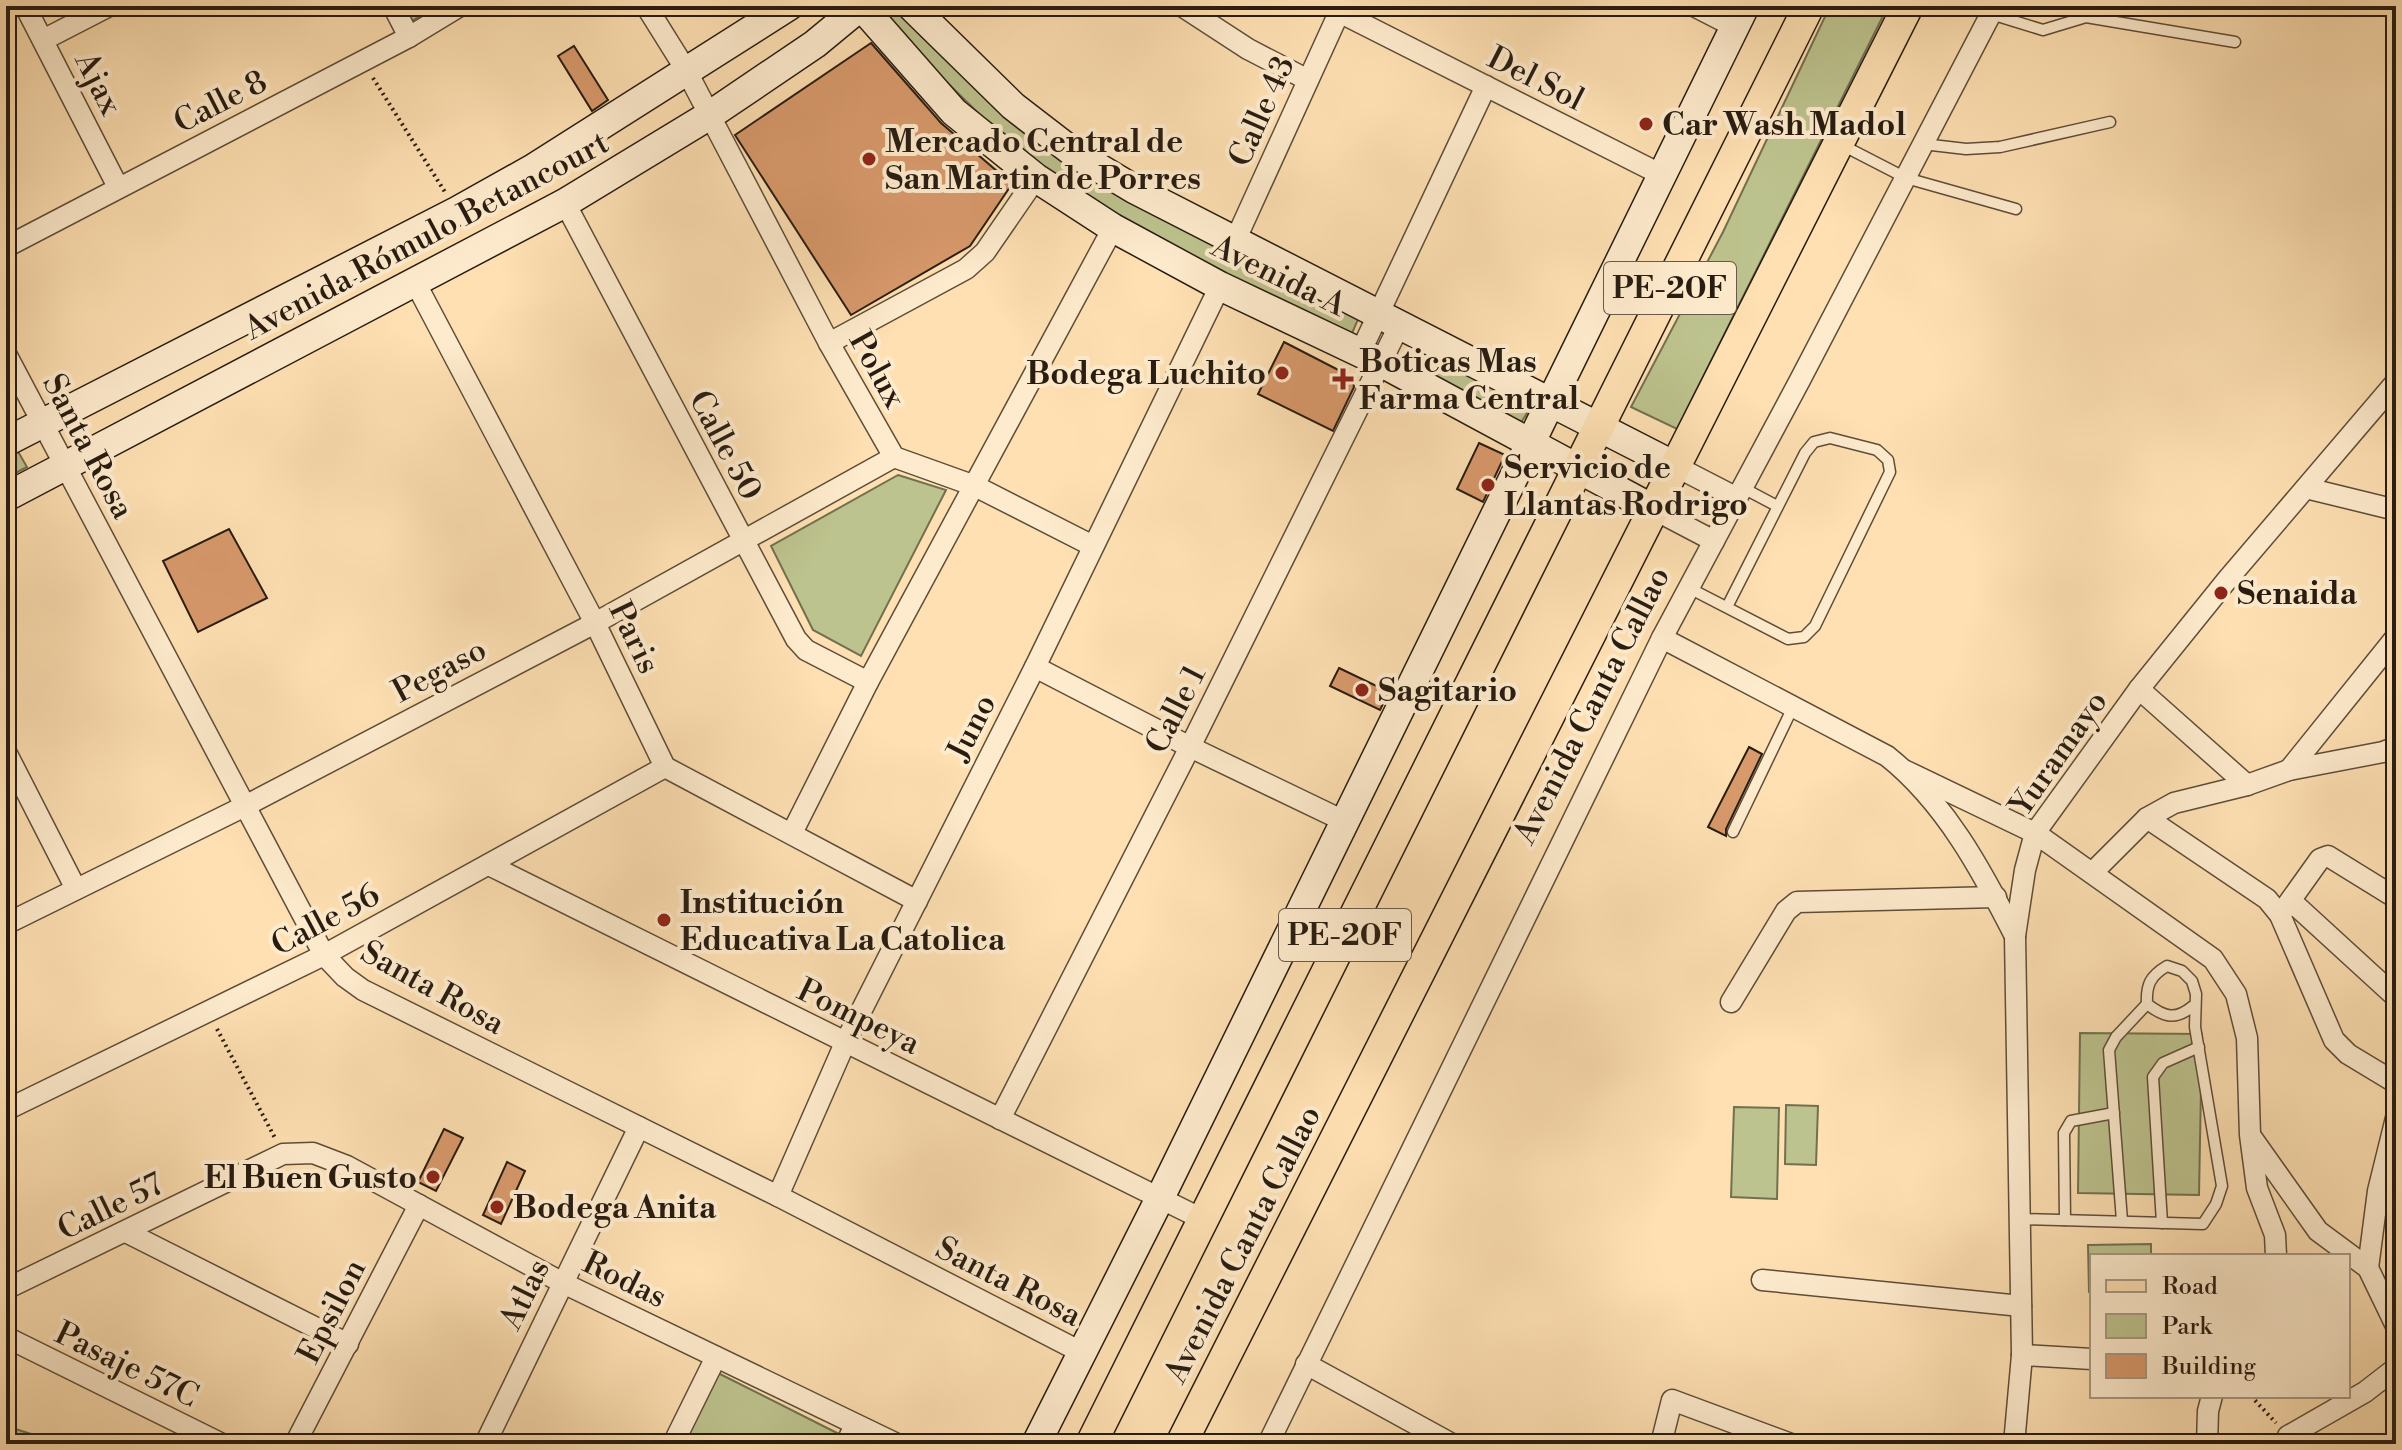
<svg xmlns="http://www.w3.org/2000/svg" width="2402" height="1450" font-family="'Libre Bodoni',serif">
<rect width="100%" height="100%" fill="#fee0b2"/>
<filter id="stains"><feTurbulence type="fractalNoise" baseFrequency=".0025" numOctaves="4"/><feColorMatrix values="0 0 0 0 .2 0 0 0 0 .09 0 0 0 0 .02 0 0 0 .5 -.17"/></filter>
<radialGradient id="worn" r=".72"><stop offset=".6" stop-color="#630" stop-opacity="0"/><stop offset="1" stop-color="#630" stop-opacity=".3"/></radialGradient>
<g fill="#bdc38e" stroke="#727050" stroke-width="2">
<polygon points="402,6 437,6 410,22"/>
<polygon points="899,6 1078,171 1359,317 1350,338 1122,225 1008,142 883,20"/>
<polygon points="1830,6 1888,6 1677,429 1631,407 1723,232"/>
<polygon points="1421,346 1533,404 1520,424 1411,368"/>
<polygon points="16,448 27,467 6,478 6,453"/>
<polygon points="898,475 946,490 861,656 813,630 771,546"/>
<polygon points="2080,1033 2202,1034 2199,1195 2078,1193"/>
<polygon points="1786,1105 1818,1106 1816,1165 1785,1164"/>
<polygon points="1734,1107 1779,1108 1777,1199 1731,1197"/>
<polygon points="2151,1244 2151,1256 2092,1256 2092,1292 2089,1292 2088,1245"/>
<polygon points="714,1371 841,1435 836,1444 678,1444"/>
<polygon points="6,1426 59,1443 60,1444 6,1444"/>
</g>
<g fill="#d8996b" stroke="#281c11" stroke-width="2">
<polygon points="871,43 941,123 1012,184 970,246 851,315 735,135"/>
<polygon points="574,46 608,100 592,111 558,56"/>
<polygon points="1284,342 1352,377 1354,387 1333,431 1258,394"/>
<polygon points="1479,443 1505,455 1483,502 1457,489"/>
<polygon points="229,529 267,598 198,632 163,561"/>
<polygon points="1339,668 1389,692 1380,710 1330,686"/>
<polygon points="1749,747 1762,754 1726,829 1726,836 1708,827"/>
<polygon points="444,1129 463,1138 436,1191 418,1182"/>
<polygon points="507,1162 525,1171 501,1224 483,1215"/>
</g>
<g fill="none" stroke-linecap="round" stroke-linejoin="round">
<defs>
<g id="lane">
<polyline points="1991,14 2043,30 2086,17 2235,42"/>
<polyline points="1840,144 1906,178 2016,209"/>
<polyline points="1923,144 1966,149 2000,147 2110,122"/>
<polyline points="1743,488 1777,506"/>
<polyline points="1689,588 1788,639 1804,637 1815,626 1890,472 1888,460 1877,450 1830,438 1814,442 1805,453 1727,607"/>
<polyline points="1733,832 1793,707"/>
<path d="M2019 1219 2203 1224 2216 1204 2222 1186 2195 1027 2196 994 2192 981 2182 971 2167 966C2150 976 2146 985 2147 1004 2165 1018 2176 1020 2193 1006"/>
<polyline points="2065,1220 2064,1133 2071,1121 2114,1113"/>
<polyline points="2122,1221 2109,1050 2116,1037 2147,1004"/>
<polyline points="2162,1223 2153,1077 2163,1063 2199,1047"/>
</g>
<g id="street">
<polyline points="25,6 118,187"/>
<polyline points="393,6 409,37"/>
<polyline points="646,6 686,70 829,343 894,457 975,486 1093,546"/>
<polyline points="1182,6 1248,49 1308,80"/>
<polyline points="1694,6 1735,27"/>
<polyline points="1339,12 1664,176"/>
<polyline points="43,40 109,6"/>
<polyline points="565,203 796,639 806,650 868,682"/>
<polyline points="1235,241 1342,6"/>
<polyline points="6,247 409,37 460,6"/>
<polyline points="415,282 595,623 665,767 917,901"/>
<polyline points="829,343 966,269 985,252 1036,178"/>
<polyline points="1360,353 1486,86"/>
<polyline points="6,354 324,955 345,977 363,990 778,1196 1081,1352"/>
<polyline points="1675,466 1737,498"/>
<polyline points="2306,488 2396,510"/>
<polyline points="1653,509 1714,541"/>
<path d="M1662 638 1887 756C1945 802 1982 871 2015 936"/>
<polyline points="1035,667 1190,747 1344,821"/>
<polyline points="2139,689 2247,785"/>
<polyline points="6,752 76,889"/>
<polyline points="2289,770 2396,637"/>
<polyline points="1906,771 2035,833 2213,959 2236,994 2247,1038 2250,1135 2257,1188 2275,1235 2276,1256"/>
<polyline points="2147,818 2267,899 2280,915 2334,1040 2348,1054 2396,1083"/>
<polyline points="792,833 868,682 1113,228"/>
<polyline points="489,865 1202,1219"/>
<polyline points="2092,873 2147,818 2174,803 2247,785 2289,770 2383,752 2396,747"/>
<polyline points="2291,901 2396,997"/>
<polyline points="2280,915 2320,859 2328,856 2396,898"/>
<polyline points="6,924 245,806 595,623 894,457"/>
<polyline points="1731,1002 1786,911 1797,902 1996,897"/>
<polyline points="6,1110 324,955 665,767"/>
<polyline points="1000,1119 1190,747 1400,324"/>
<polyline points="2252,1138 2318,1231 2368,1268 2396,1326"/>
<polyline points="778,1196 845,1043 1035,667 1220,286"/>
<polyline points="126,1232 348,1344"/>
<polyline points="2368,1268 2378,1191 2396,1118"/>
<polyline points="1762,1280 2021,1306"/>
<polyline points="6,1289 283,1154 313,1153 347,1166 563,1283 897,1444"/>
<polyline points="6,1337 222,1444"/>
<polyline points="2022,1355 2092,1359"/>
<polyline points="1306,1364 1452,1444"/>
<polyline points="2288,1436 2365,1392 2396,1368"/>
<polyline points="295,1444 419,1205"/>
<polyline points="485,1444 639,1127"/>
<polyline points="673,1444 716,1357"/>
<polyline points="846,1444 855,1425"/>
<polyline points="1268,1444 1662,638 1800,380 1995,6"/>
<polyline points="1661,1444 1672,1400 1791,1444"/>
<polyline points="2014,1444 2022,1355 2015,936 2025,870 2035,833 2139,689 2227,580 2396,382"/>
<polyline points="2207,1444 2208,1411 2212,1396"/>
</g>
<g id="secondary">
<polyline points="861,6 954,112 1036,178 1113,228 1220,286 1382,363 1653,509"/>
<polyline points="911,6 1013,106 1074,153 1134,189 1675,466"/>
<polyline points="6,442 457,211 532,169 789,6"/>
<polyline points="6,497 565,203 710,115 815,44 861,6"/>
<polyline points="1036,1444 1159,1200 1745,6"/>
</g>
<g id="primary">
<polyline points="1091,1444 1809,6"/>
<polyline points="1181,1444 1908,6"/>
</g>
</defs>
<use href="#lane" stroke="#5e4d39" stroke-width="13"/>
<use href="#street" stroke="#5e4d39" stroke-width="23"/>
<use href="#secondary" stroke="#281c11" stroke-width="31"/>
<use href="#primary" stroke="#281c11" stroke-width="33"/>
<g stroke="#281c11" stroke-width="4" stroke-dasharray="2 4" stroke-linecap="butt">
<polyline points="373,78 445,192"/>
<polyline points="217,1029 275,1138"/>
<polyline points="2251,1396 2276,1423"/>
</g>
<use href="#lane" stroke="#feebcd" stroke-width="10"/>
<use href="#street" stroke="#feebcd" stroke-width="20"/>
<use href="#secondary" stroke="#feebcd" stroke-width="28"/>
<use href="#primary" stroke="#fee0b2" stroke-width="30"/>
</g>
<g fill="#8f2418" stroke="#feebcd" stroke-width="3">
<circle cx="1646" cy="124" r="8"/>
<circle cx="869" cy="159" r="8"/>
<circle cx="1282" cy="373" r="8"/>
<path d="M1339 367h8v8h8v8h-8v8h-8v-8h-8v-8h8z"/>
<circle cx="1488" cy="485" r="8"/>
<circle cx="2221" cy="593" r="8"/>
<circle cx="1362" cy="690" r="8"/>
<circle cx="664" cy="920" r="8"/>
<circle cx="433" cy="1177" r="8"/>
<circle cx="497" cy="1207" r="8"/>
</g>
<g text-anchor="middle" stroke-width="8" stroke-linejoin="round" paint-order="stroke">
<g fill="#feebcd" stroke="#685a49" stroke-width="2">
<rect x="1604" y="262" width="132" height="52" rx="6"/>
<rect x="1279" y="909" width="132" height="52" rx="6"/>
</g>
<g font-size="30" font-weight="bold" fill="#281c11">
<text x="1670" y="298">PE-20F</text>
<text x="1345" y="945">PE-20F</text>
</g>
<g font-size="32" fill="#281c11" stroke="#feebcd">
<text transform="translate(1536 78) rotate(27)" y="11">Del Sol</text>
<text transform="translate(99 83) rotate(63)" y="11">Ajax</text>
<text transform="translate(220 101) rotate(-27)" y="11">Calle 8</text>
<text transform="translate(1261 111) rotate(-66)" y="11">Calle 43</text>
<text transform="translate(426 235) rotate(-28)" y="11">Avenida Rómulo Betancourt</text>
<text transform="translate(1279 275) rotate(26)" y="11">Avenida A</text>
<text transform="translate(878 369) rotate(61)" y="11">Polux</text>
<text transform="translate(726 445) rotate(62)" y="11">Calle 50</text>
<text transform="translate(89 446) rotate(62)" y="11">Santa Rosa</text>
<text transform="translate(635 637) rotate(64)" y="11">Paris</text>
<text transform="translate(439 670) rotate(-28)" y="11">Pegaso</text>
<text transform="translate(1591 705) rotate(-63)" y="11">Avenida Canta Callao</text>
<text transform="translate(1175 709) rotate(-63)" y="11">Calle 1</text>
<text transform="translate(971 727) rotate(-63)" y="11">Juno</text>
<text transform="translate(2058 753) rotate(-55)" y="11">Yuramayo</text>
<text transform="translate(325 919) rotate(-28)" y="11">Calle 56</text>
<text transform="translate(433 987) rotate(29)" y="11">Santa Rosa</text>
<text transform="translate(859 1016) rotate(26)" y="11">Pompeya</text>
<text transform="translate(110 1206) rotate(-26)" y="11">Calle 57</text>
<text transform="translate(1242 1244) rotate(-63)" y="11">Avenida Canta Callao</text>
<text transform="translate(625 1279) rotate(26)" y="11">Rodas</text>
<text transform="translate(1009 1281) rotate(27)" y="11">Santa Rosa</text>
<text transform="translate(524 1294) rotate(-64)" y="11">Atlas</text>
<text transform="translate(331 1311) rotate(-63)" y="11">Epsilon</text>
<text transform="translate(127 1364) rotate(26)" y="11">Pasaje 57C</text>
</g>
<g font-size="32" font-weight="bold" fill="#281c11" stroke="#feebcd" text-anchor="start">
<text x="1662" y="135">Car Wash Madol</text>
<text x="885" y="152">Mercado Central de<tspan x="885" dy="37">San Martin de Porres</tspan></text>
<text x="1359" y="372">Boticas Mas<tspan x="1359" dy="37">Farma Central</tspan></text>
<text x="1266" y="384" text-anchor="end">Bodega Luchito</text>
<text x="1504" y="478">Servicio de<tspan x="1504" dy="37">Llantas Rodrigo</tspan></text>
<text x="2237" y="604">Senaida</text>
<text x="1378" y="701">Sagitario</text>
<text x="680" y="913">Institución<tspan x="680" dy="37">Educativa La Catolica</tspan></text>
<text x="417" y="1188" text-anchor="end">El Buen Gusto</text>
<text x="513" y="1218">Bodega Anita</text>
</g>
</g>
<rect width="2402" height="1450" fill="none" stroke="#fee0b2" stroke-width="32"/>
<rect x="8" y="8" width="2386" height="1434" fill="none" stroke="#281c11" stroke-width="4"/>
<rect x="16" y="16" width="2370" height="1418" fill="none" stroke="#281c11" stroke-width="2"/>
<rect x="2090" y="1254" width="260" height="144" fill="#feebcd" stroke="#a89882" stroke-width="2"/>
<rect x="2106" y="1280" width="40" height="12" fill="#fee0b2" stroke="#a89882" stroke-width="2"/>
<text x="2162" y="1294" font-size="24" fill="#281c11">Road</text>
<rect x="2106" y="1314" width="40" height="24" fill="#bdc38e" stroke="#a89882" stroke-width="2"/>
<text x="2162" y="1334" font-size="24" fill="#281c11">Park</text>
<rect x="2106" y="1354" width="40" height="24" fill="#d8996b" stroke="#a89882" stroke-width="2"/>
<text x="2162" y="1374" font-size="24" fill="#281c11">Building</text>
<rect width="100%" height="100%" filter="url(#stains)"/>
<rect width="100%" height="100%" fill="url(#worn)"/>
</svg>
